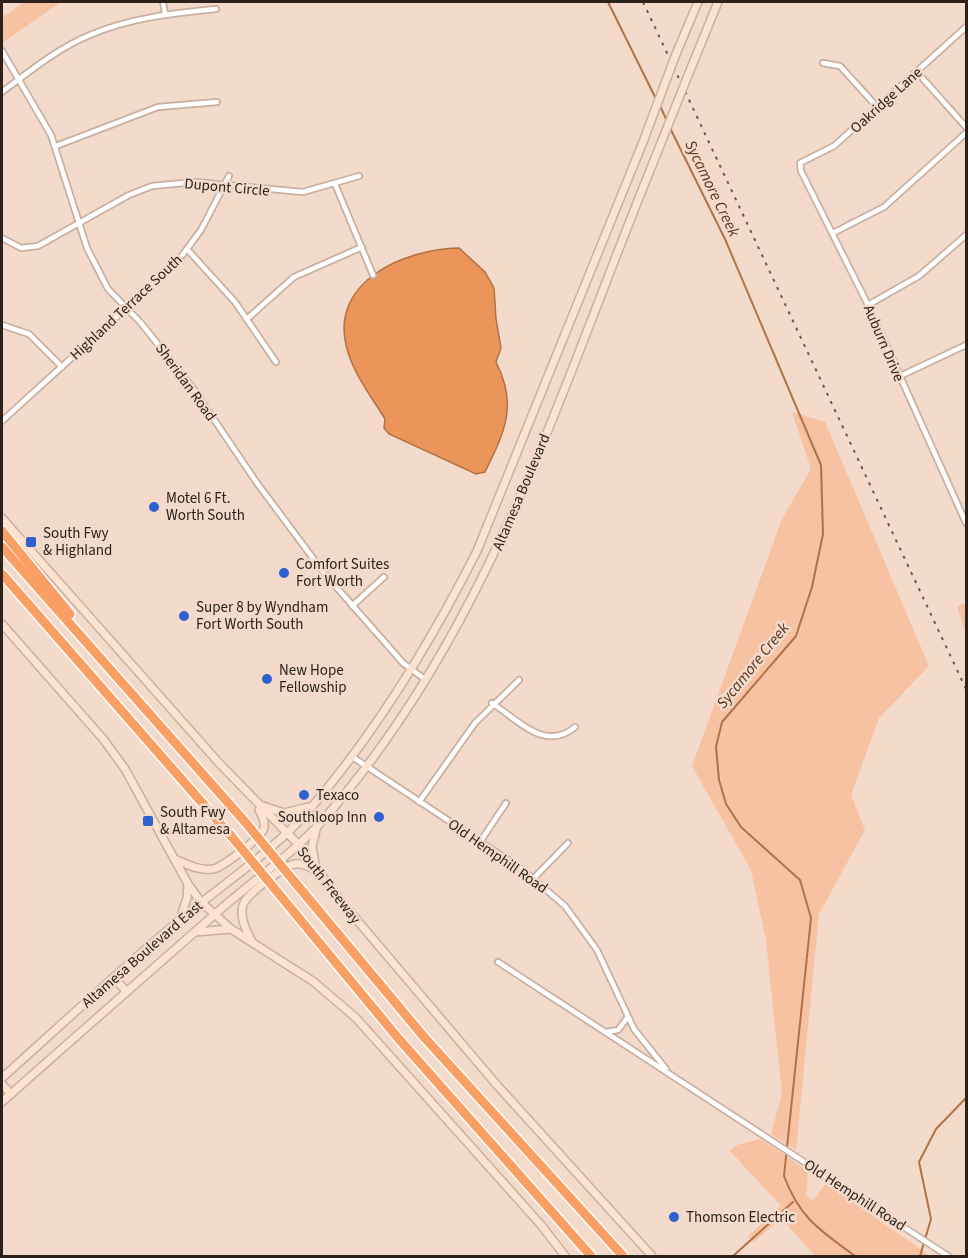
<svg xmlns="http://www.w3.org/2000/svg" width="968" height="1258" font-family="'Source Sans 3',sans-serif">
<rect width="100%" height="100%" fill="#f3dacb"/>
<g fill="#f6c2a2">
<polygon points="24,2 61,2 2,43 2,18"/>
<polygon points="792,412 825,422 929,666 879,718 851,795 865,830 819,914 796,1150 771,1134 782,1094 766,940 751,870 692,766 782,519 811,469"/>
<polygon points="966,603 966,635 957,606"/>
<polygon points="760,1139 808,1171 806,1195 813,1201 826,1183 930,1256 815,1256 781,1218 753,1243 748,1236 781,1206 730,1151 737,1145"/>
</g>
<path fill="#ec955a" stroke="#b27247" stroke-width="1.5" d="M459 248 485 272 494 288 496 319 501 348 496 362C518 405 505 431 485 472L476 474 389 434 384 428 385 419C371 396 352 372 346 345 331 280 406 249 459 248Z"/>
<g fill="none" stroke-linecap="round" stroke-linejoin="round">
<g stroke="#b27247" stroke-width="2">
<polyline points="608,2 657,101"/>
<polyline points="660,106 668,123"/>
<path d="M670 128 725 239 821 465 823 534 812 587 796 636 722 722 716 747 719 780 726 804 741 827 800 880 811 918 784 1176C800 1219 820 1230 855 1256"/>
<polyline points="733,1256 793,1202"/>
<polyline points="920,1256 931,1219 919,1162 936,1129 966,1098"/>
</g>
<defs>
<g id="minor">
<polyline points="163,2 165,14"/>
<polyline points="966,27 834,146 800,163 801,171 868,305 966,523"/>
<polyline points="2,51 51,135 87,248 108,289 141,323 192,387 257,483 324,573 403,663 426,680"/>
<polyline points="823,63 840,66 878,108"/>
<polyline points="917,72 966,127"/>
<path d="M2 92C29 72 58 48 90 35 130 18 173 13 216 9"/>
<polyline points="56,146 158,107 217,102"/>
<polyline points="335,184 373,275"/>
<polyline points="833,233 884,207 966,133"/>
<polyline points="2,238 21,248 38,246 129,195 152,186 195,182 303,192 359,176"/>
<polyline points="187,249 235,302 276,362"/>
<polyline points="868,305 919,276 966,235"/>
<polyline points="248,318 294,277 362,247"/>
<polyline points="2,325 29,334 62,367"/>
<polyline points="898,377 966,345"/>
<polyline points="2,421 178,261 201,230 229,176"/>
<polyline points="352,606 384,577"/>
<path d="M492 703C519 721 545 752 575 727"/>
<polyline points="351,756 523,870 565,906 597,950 634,1029 666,1069"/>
<polyline points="419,802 475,723 519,680"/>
<polyline points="480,842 506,803"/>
<polyline points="534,878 568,843"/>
<polyline points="498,962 948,1256"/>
<polyline points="606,1032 618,1030 627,1018"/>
</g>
<g id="secondary">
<polyline points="676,54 698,2"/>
<polyline points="689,73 718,2"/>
<polyline points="2,518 219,763 298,844 345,906 496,1084 652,1256"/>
<polyline points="2,624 104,740 125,769 188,884 201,902 231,929 314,982 356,1018 541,1225 565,1256"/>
<polyline points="260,805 284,813 309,807"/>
<path d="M177 860C188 865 200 871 213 869 223 867 261 838 264 828 265 822 262 815 259 810"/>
<polyline points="315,863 312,847 316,830"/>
<polyline points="180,919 187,898 188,884"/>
<polyline points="195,932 231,929"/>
<path d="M252 942C247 931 239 918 243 905 246 895 283 866 295 864 303 863 310 867 317 871"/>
<polyline points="114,978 127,992"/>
<path d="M2 1078C61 1025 120 970 182 918 222 885 276 849 310 809 376 732 431 642 477 551L643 142"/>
<polyline points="2,1084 11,1094"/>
<path d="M2 1102C75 1037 148 973 222 908 255 879 294 853 323 820 489 632 560 391 653 163"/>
</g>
<g id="motorway">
<polyline points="2,531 70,614"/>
<polyline points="2,547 246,823"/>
<polyline points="2,574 232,837"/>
<polyline points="293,880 424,1037 623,1256"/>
<polyline points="279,894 398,1038 591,1256"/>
</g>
</defs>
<use href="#minor" stroke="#c8b0a2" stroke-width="8"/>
<use href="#secondary" stroke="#c8b0a2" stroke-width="10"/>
<use href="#motorway" stroke="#fff" stroke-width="12"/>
<use href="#minor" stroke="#fff" stroke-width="4.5"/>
<use href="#secondary" stroke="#fde2d0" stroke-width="7"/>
<use href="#motorway" stroke="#f99f63" stroke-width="9"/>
<polyline stroke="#685a51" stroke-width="2" stroke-dasharray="3 6" stroke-linecap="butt" points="643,2 966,689"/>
<defs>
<g id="secondary-bridge">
<polyline points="643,142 676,54"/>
<polyline points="653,163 689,73"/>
</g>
<g id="motorway-bridge">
<polyline points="246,823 293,880"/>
<polyline points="232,837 279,894"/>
</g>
</defs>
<use href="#secondary-bridge" stroke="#c8b0a2" stroke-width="10" stroke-linecap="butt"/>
<use href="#motorway-bridge" stroke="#fff" stroke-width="12" stroke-linecap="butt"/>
<use href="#secondary-bridge" stroke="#fde2d0" stroke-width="7"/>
<use href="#motorway-bridge" stroke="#f99f63" stroke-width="9"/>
</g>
<g fill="#2e60cf" stroke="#f3dacb" stroke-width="2">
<circle cx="154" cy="507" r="6"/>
<rect x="25" y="536" width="12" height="12" rx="3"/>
<circle cx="284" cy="573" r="6"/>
<circle cx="184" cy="616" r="6"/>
<circle cx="267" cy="679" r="6"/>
<circle cx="304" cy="795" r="6"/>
<circle cx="379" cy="817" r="6"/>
<rect x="142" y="815" width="12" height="12" rx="3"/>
<circle cx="674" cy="1217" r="6"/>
</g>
<g text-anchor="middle" stroke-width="5" stroke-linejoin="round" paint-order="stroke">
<g font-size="15" fill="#2b221c" stroke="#f3dacb">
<text transform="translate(886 100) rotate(-42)" y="5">Oakridge Lane</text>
<text transform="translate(227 187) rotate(5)" y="5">Dupont Circle</text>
<text transform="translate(126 307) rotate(-43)" y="5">Highland Terrace South</text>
<text transform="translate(884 343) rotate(67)" y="5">Auburn Drive</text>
<text transform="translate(186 382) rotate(54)" y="5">Sheridan Road</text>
<text transform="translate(521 492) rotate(-67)" y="5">Altamesa Boulevard</text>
<text transform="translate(498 856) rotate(35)" y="5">Old Hemphill Road</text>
<text transform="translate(329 885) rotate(52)" y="5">South Freeway</text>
<text transform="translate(142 954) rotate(-41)" y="5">Altamesa Boulevard East</text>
<text transform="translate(855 1195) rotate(33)" y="5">Old Hemphill Road</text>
</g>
<g font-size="15" fill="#2b221c" stroke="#f3dacb" text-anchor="start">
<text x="166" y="503">Motel 6 Ft.<tspan x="166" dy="17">Worth South</tspan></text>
<text x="43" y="538">South Fwy<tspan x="43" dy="17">&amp; Highland</tspan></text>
<text x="296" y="569">Comfort Suites<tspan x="296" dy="17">Fort Worth</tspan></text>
<text x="196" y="612">Super 8 by Wyndham<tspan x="196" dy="17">Fort Worth South</tspan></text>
<text x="279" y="675">New Hope<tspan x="279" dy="17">Fellowship</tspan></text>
<text x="316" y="800">Texaco</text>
<text x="160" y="817">South Fwy<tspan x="160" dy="17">&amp; Altamesa</tspan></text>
<text x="367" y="822" text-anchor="end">Southloop Inn</text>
<text x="686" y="1222">Thomson Electric</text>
</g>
<g font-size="16" font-style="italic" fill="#57331b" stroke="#f3dacb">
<text transform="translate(713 188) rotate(64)" y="6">Sycamore Creek</text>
<text transform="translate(752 665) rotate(-51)" y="6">Sycamore Creek</text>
</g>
</g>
<rect width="968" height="1258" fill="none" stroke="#2b221c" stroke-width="6"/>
</svg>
